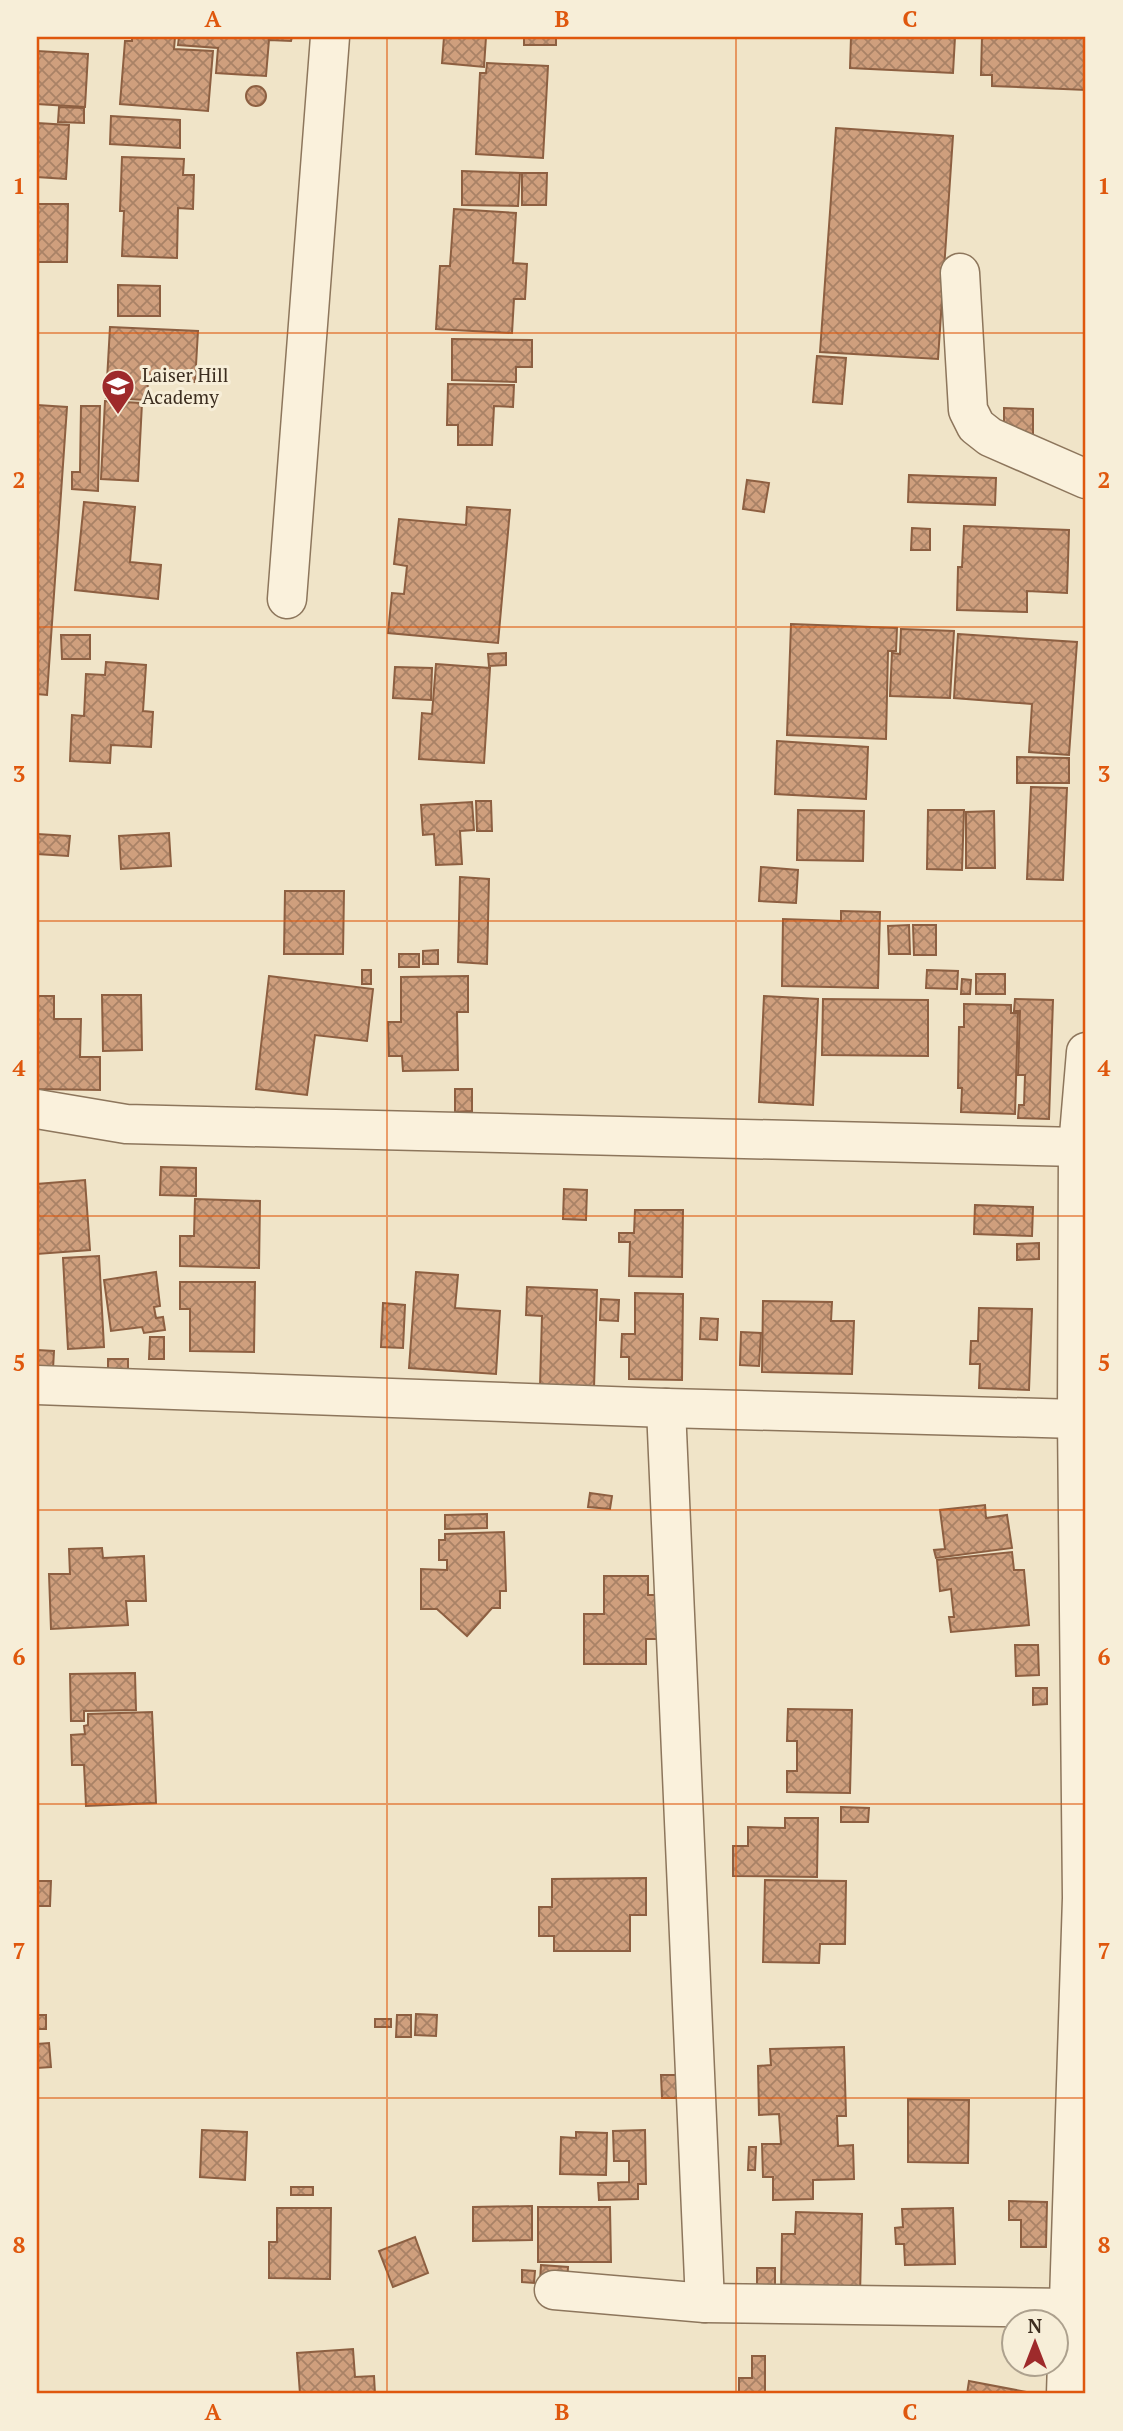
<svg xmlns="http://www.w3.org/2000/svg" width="1123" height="2431" font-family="'PT Serif',serif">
<defs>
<pattern id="building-cross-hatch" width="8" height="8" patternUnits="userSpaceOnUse" patternTransform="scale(1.75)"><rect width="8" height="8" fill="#cf9f7d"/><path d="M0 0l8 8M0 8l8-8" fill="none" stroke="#a98266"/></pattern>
</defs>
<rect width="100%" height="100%" fill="#f0e4c8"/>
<g fill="url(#building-cross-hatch)" stroke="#8d5f41" stroke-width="2">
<polygon points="132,37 175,37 174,49 213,51 208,111 120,104 125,41 132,41"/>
<polygon points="179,37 292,37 291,41 269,40 266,76 216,73 218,48 178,45"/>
<polygon points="444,37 486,37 484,67 442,63"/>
<rect x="524" y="37" width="32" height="8"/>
<polygon points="851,37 955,37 953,73 850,68"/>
<polygon points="982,37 1086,37 1086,90 992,86 992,75 981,75"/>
<polygon points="37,51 88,54 85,107 37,104"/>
<polygon points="487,63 548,66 543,158 476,154 480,73 486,73"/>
<circle cx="256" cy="96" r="10"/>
<polygon points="59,107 84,108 84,123 58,122"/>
<polygon points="111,116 180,120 180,148 110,144"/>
<polygon points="37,123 69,125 66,179 37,177"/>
<polygon points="836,128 953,136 938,359 820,352"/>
<polygon points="122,157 184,159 183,175 194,175 193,209 178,208 177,258 122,256 124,211 120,211"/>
<polygon points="462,171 520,173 518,206 462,205"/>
<polygon points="522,173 547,173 546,205 522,205"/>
<polygon points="37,204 68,204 67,262 37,262"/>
<polygon points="454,209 516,213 513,263 527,264 525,299 514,299 512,333 436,329 440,266 450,266"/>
<polygon points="118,285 160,286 160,316 118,316"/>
<polygon points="110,327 198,331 195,382 148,380 147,400 106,398"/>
<polygon points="452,339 532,340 532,367 516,367 516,382 452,380"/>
<polygon points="817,356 846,358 842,404 813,402"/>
<polygon points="448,384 514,385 513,407 494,406 492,445 458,445 458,425 447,425"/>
<polygon points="105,401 142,403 138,481 101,479"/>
<polygon points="37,405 67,407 47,695 37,694"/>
<polygon points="81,406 100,406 98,491 72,489 72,472 80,472"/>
<polygon points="1004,408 1033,409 1033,438 1004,438"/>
<polygon points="909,475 996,478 995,505 908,502"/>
<polygon points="747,480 769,483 764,512 743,509"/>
<polygon points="84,502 135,507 130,562 161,565 158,599 75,590"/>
<polygon points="467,507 510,510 498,643 388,633 392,593 404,594 407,566 394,564 399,519 466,525"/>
<polygon points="964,526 1069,530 1067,593 1027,591 1027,612 957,610 958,567 962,567"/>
<polygon points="912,528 930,529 930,550 911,550"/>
<polygon points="791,624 897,628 896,651 888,651 886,739 787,735"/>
<polygon points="901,629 954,631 950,698 890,696 892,653 900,654"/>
<polygon points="958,634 1077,642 1069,755 1029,752 1032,704 954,698"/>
<polygon points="61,635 90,635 90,659 62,659"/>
<polygon points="506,653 506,665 489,666 488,654"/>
<polygon points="106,662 146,665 143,711 153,712 151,747 111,745 110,763 70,761 72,715 84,716 86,674 105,675"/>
<polygon points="436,664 490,668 484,763 419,759 422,713 432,714"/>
<polygon points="395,667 432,668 431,700 393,698"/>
<polygon points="777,741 868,747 866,799 775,794"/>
<polygon points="1017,757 1069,758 1069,783 1017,783"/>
<polygon points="1031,787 1067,788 1063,880 1027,879"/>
<polygon points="476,801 491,801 492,831 477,831"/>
<polygon points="472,802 474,830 460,831 462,864 436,865 434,834 423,835 421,805"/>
<polygon points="798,810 864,811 863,861 797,860"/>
<polygon points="928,810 964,810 962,870 927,869"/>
<polygon points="994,811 995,868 966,868 966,812"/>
<polygon points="169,833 171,866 121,869 119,836"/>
<polygon points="37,834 70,836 68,856 37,854"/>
<polygon points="761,867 798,870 796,903 759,901"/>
<polygon points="460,877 489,879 487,964 458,962"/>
<polygon points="285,891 344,891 343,954 284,954"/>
<polygon points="841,911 880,912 878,988 782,986 783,919 841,921"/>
<polygon points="909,925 910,954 889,954 888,926"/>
<polygon points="913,925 936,925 936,955 914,955"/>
<polygon points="438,950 438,964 423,964 423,951"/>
<rect x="399" y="954" width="20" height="13"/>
<rect x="362" y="970" width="9" height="14"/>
<polygon points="927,970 958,971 957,989 926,988"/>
<rect x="976" y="974" width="29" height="20"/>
<polygon points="269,976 373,989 367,1041 315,1035 307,1095 256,1089"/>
<polygon points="468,976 468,1012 457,1012 458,1070 403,1071 402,1056 389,1056 388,1022 401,1022 401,977"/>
<polygon points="962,979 971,980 970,994 961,994"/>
<polygon points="102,995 141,995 142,1050 103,1051"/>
<polygon points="37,996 54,996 54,1019 81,1019 80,1057 100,1057 100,1090 37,1089"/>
<polygon points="764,996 818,999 813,1105 759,1102"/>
<polygon points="823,999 928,1000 928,1056 822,1055"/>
<polygon points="1015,999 1053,1000 1049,1119 1018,1118 1019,1105 1024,1105 1025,1075 1018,1075 1020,1011 1014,1011"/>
<polygon points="964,1004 1011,1005 1011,1013 1018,1013 1015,1114 961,1112 962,1088 958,1088 959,1027 964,1027"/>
<polygon points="455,1089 472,1089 472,1111 455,1112"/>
<polygon points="161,1167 196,1168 196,1196 160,1195"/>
<polygon points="85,1180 90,1250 37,1254 37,1184"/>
<polygon points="564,1189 587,1190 586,1220 563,1219"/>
<polygon points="195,1199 260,1201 259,1268 180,1266 180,1236 194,1236"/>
<polygon points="975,1205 1033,1207 1032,1236 974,1234"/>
<polygon points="635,1210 683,1210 682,1277 629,1276 630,1242 619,1242 619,1233 634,1233"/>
<polygon points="1039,1243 1039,1259 1017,1260 1017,1244"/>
<polygon points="99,1256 104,1347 68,1349 63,1258"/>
<polygon points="156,1272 160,1306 154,1307 156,1318 163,1317 165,1330 144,1333 142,1327 111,1331 104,1280"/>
<polygon points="416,1272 458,1275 455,1308 500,1311 496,1374 409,1368"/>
<polygon points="180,1282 255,1282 254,1352 190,1351 190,1309 180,1309"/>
<polygon points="527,1287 597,1290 594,1388 540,1386 542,1316 526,1315"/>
<polygon points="635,1293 683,1294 682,1380 629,1379 629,1357 621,1357 622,1334 635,1334"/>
<polygon points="601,1299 619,1300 618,1321 600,1320"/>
<polygon points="763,1301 832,1302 831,1321 854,1321 852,1374 762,1372"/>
<polygon points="383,1303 405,1305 403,1348 381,1347"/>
<polygon points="979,1308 1032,1309 1029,1390 979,1388 980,1364 970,1364 971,1341 978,1341"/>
<polygon points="701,1318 718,1319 717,1340 700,1339"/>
<polygon points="741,1332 761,1333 759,1366 740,1365"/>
<polygon points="150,1337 164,1337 164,1359 149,1359"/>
<polygon points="37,1350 54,1351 53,1369 37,1368"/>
<rect x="108" y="1359" width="20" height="12"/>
<polygon points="590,1493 612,1496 610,1509 588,1507"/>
<polygon points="985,1505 986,1518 1007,1515 1012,1548 936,1558 934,1550 945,1549 940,1510"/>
<polygon points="487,1514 487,1528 445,1529 445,1515"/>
<polygon points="504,1532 506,1591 500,1591 500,1608 492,1608 467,1636 437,1609 421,1609 421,1569 447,1570 447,1560 439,1560 439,1540 445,1540 445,1534"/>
<polygon points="102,1548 103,1558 144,1556 146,1601 126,1601 128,1625 51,1629 49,1574 70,1574 69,1549"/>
<polygon points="1012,1552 1014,1570 1024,1570 1029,1625 951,1632 949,1617 954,1617 951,1589 940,1591 937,1560"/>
<polygon points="604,1576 648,1576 648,1595 659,1595 659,1639 646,1639 646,1664 584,1664 584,1614 604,1614"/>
<polygon points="1015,1645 1038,1645 1039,1675 1016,1676"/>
<polygon points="135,1673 136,1710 84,1711 84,1721 71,1721 70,1674"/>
<polygon points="1033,1688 1047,1688 1047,1704 1033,1705"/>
<polygon points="788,1709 852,1710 850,1793 787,1792 787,1771 797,1771 797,1741 787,1741"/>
<polygon points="152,1712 156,1803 86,1806 84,1765 72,1765 71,1735 85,1734 84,1726 88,1725 88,1714"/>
<polygon points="841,1807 869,1808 868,1822 841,1822"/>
<polygon points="785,1818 818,1818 817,1877 733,1876 733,1846 748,1846 748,1827 785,1828"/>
<polygon points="646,1878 646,1915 630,1915 630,1951 554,1951 554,1936 539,1936 539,1907 552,1907 552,1879"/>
<polygon points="765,1880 846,1881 845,1944 820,1944 819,1963 763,1962"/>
<polygon points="37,1881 51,1881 50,1906 37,1906"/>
<polygon points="416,2014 437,2015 436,2036 415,2035"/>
<rect x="37" y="2015" width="9" height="14"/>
<polygon points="397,2015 411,2015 411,2037 396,2037"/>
<rect x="375" y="2019" width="16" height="8"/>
<polygon points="49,2043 51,2067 37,2068 37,2044"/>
<polygon points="844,2047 846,2116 837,2116 838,2146 853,2145 854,2179 813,2180 813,2199 773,2200 773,2177 763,2177 762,2144 781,2144 779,2114 759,2115 758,2066 771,2065 770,2049"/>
<polygon points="661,2075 683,2075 683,2098 662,2098"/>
<polygon points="908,2099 969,2100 968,2163 908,2162"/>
<polygon points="202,2130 247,2132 245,2180 200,2177"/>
<polygon points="645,2130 646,2184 638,2184 638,2199 599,2200 598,2183 629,2182 629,2161 614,2161 613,2131"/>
<polygon points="576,2132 607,2133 606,2175 560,2174 561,2137 576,2138"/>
<polygon points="749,2147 756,2147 755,2170 748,2170"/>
<rect x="291" y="2187" width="22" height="8"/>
<polygon points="1009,2201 1047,2202 1046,2247 1021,2247 1021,2220 1009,2220"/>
<polygon points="532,2206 532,2240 473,2241 473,2207"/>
<polygon points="538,2207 610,2207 611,2262 538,2262"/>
<polygon points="277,2208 331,2208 330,2279 269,2278 269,2242 277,2242"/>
<polygon points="953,2208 955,2264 905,2265 904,2244 896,2244 895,2228 903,2227 902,2209"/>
<polygon points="796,2212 862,2214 860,2295 781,2293 782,2234 795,2234"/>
<polygon points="415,2237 428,2273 393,2287 379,2251"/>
<polygon points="541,2265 568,2267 567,2284 540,2281"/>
<rect x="757" y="2268" width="18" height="20"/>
<polygon points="522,2270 535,2271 534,2283 522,2282"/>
<polygon points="353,2349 355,2377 374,2376 375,2394 300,2394 297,2353"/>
<polygon points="752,2356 765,2356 765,2394 739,2394 739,2378 752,2378"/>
<polygon points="969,2381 1037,2394 967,2394"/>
</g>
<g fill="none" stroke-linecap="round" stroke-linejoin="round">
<defs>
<g id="minor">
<polyline points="960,273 968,410 976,426 990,437 1086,479"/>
<polyline points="287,599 330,37"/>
<polyline points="37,1109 126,1124 1078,1147"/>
<polyline points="37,1385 666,1408 1077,1419"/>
<polyline points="666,1408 705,2303"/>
<polyline points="554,2290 705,2303 1069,2308"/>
<polyline points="1066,2394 1082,1898 1077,1419 1078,1147 1086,1052"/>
</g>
</defs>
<use href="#minor" stroke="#8d765c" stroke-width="41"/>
<use href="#minor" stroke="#faf1dc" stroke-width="38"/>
</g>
<path fill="none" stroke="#df570d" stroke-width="2" stroke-opacity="0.55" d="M387 37V2394M736 37V2394M37 333H1086M37 627H1086M37 921H1086M37 1216H1086M37 1510H1086M37 1804H1086M37 2098H1086"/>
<defs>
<symbol id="school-pin" viewBox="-11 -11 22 30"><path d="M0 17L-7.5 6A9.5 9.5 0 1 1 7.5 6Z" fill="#9e2a2b" stroke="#f7eed8"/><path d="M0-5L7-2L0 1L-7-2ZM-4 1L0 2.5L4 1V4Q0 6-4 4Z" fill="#fff"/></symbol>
</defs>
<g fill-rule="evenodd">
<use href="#school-pin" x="99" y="367" width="38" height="52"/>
</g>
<g text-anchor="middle" stroke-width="6" stroke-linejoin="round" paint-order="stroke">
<g font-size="19" fill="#3d2e20" stroke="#f7eed8" text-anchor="start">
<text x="142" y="382">Laiser Hill<tspan x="142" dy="22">Academy</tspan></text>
</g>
</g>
<rect width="1123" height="2431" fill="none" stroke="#f7eed8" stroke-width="77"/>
<g transform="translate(1035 2343)"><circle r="33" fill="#f7eed8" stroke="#ada18e" stroke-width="2"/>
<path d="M0-5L12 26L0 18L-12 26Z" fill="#9e2a2b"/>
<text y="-10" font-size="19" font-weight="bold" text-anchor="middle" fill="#3d2e20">N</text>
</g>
<rect x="38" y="38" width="1046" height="2354" fill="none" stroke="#df570d" stroke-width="2.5"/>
<g font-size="23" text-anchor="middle" font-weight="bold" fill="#df570d">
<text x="213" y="27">A</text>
<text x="562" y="27">B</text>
<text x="910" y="27">C</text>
<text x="19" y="194">1</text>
<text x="1104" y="194">1</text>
<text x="19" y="488">2</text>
<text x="1104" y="488">2</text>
<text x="19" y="782">3</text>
<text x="1104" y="782">3</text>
<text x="19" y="1076">4</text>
<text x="1104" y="1076">4</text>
<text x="19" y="1371">5</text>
<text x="1104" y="1371">5</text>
<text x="19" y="1665">6</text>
<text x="1104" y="1665">6</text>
<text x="19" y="1959">7</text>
<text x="1104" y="1959">7</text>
<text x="19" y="2253">8</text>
<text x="1104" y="2253">8</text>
<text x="213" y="2420">A</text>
<text x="562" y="2420">B</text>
<text x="910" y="2420">C</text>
</g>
</svg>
